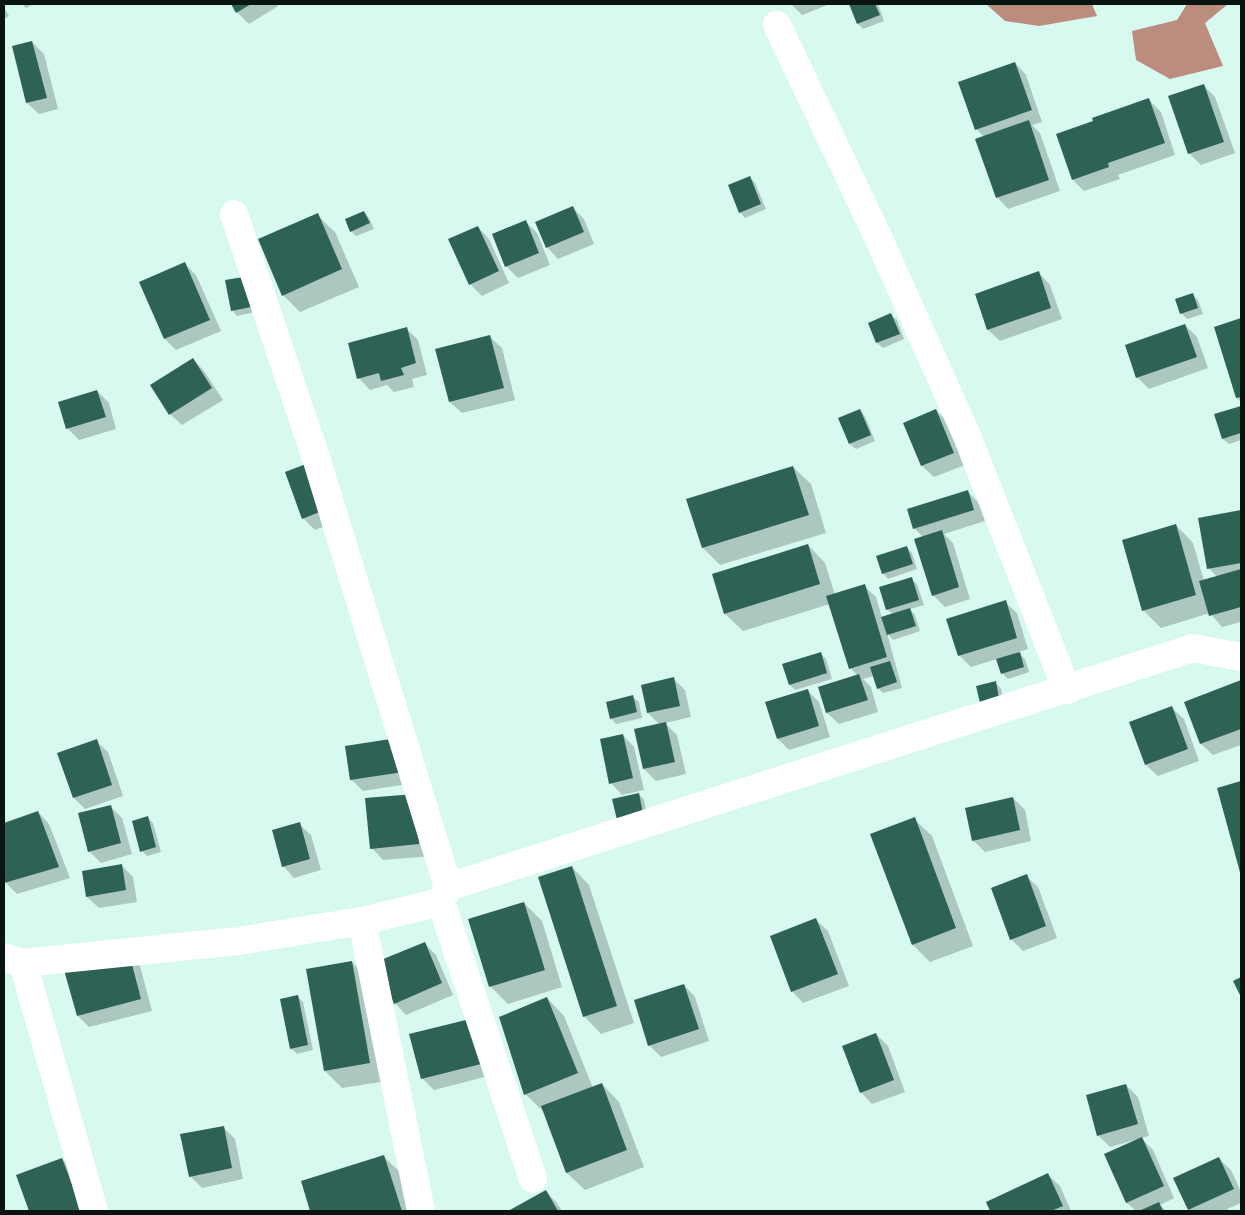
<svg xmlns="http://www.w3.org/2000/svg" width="1245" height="1215" font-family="'Roboto Condensed',sans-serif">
<rect width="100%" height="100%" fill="#d7f9ef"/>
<g fill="#bb8d7e">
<polygon points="986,4 1092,4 1097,16 1039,26 1005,21"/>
<polygon points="1187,4 1228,4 1205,23 1223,66 1170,79 1136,60 1132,31 1177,20"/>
</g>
<g fill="#0003">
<polygon points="22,4 34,4 26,8"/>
<polygon points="232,4 277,4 278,6 249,24 237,12"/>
<polygon points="791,4 830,4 802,15"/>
<polygon points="850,4 878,4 884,21 863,29 858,24"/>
<polygon points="4,7 9,16 4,19"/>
<polygon points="32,42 44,54 58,109 39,114 27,103"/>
<polygon points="1015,63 1026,75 1042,122 1032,125 1040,133 1060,191 1008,209 997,197 984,137 976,129"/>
<polygon points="1203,85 1215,97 1235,153 1201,165 1189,153"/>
<polygon points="1149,100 1161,112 1175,155 1118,175 1120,179 1084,191 1073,180"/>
<polygon points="750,177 755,183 766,209 745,218 740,212"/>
<polygon points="573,208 584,219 594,244 558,259 547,247"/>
<polygon points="364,212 369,218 374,229 356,236 351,231"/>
<polygon points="317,215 335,232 359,287 300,312 283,295"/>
<polygon points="525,221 537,233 550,265 518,278 506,266"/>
<polygon points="478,227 489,239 509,283 482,296 470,284"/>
<polygon points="185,264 196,275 221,331 176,350 165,339"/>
<polygon points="1039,273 1050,285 1062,319 1000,341 988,330 976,295"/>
<polygon points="226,281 261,311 237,316 232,310"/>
<polygon points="1193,295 1198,300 1203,314 1187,319 1181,313"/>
<polygon points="891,315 897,320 904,339 883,348 877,343"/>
<polygon points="1241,320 1241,402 1237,398 1216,328"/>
<polygon points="1185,325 1197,337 1208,368 1149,389 1137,377"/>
<polygon points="407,329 418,340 427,375 412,379 414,387 394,392 387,385 370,390 359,378"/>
<polygon points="490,337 502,348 515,400 462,413 450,402"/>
<polygon points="193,359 204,371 223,400 182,425 170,414"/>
<polygon points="97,391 109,403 116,429 79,440 67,428"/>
<polygon points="1241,407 1241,440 1229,444 1223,439 1216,415"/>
<polygon points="860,410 865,416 875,441 856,449 850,444 840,418"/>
<polygon points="936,410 947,422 965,465 934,477 922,466 904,423"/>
<polygon points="793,467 811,484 826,533 720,565 703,548"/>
<polygon points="286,472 333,523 315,530 303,518"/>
<polygon points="967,491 979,503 985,521 944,534 953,543 970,599 945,607 933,595 923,537 914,528"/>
<polygon points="1241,512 1241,622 1222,627 1210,613 1161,628 1143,610 1176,525 1193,543 1204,581 1217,577 1209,568 1199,519"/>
<polygon points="808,545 825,563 835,595 864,586 876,597 882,618 893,615 887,609 911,579 917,584 924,605 910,609 915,615 920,631 893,640 887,633 902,688 883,693 878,688 874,676 863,679 871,687 878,712 839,724 827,713 820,688 858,676 850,668 830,604 743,631 725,614 713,575"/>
<polygon points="907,548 912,553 917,569 888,579 883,573"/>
<polygon points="1005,602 1017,613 1028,649 1018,652 1025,659 1029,672 1008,679 1002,673 997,659 971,667 959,655"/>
<polygon points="820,653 826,659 832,679 795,690 790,685"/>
<polygon points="674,679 685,690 691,717 665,723 677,735 686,774 656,781 644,769 636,730 660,725 648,713"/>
<polygon points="1241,681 1241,745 1213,755 1201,744 1185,702"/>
<polygon points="995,683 1001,688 1004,704 981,702"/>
<polygon points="807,690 819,702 830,737 789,750 778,739"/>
<polygon points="633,697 639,702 642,718 616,724 611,718"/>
<polygon points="1172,708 1184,719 1199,761 1158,776 1146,765 1130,723"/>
<polygon points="623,735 634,747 644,790 622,795 611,783"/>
<polygon points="397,740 414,783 363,791 351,779"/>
<polygon points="96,741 108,752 123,796 85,809 74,798"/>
<polygon points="1241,783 1241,873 1218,789"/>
<polygon points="639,794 644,800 648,819 624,825"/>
<polygon points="414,795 431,856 383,860 372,848"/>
<polygon points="1013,798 1025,810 1031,841 985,852 973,840"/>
<polygon points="110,806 122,818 132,854 101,863 89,851"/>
<polygon points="38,812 49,824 70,878 17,894 5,882 4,878 4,824"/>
<polygon points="147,817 153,823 161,852 147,856 142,851"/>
<polygon points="914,819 932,836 973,946 930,962 913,945"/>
<polygon points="299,824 311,835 321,870 294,878 283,866"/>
<polygon points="121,865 133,877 137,902 99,908 87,897"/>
<polygon points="572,867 589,885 634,1023 601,1034 584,1016"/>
<polygon points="1026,876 1038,887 1057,938 1023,951 1011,939"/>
<polygon points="524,903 542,921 562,987 508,1004 490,986"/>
<polygon points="816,920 828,931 849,986 803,1003 792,991"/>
<polygon points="424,943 436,955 453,995 406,1015 395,1003"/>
<polygon points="129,954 140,966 152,1011 89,1027 78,1016"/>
<polygon points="352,962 369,980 387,1081 342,1088 325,1071"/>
<polygon points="684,985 695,997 709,1041 661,1057 649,1045"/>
<polygon points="298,997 303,1002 313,1050 297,1054 291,1048"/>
<polygon points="547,998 564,1016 593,1088 602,1084 619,1102 644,1167 585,1190 567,1173 544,1111 543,1111 525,1094"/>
<polygon points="473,1019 496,1074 434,1090 422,1078"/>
<polygon points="876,1034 888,1046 905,1092 872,1104 861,1092"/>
<polygon points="1126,1085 1138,1097 1149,1136 1141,1138 1153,1150 1174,1198 1160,1205 1166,1211 1136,1211 1127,1203 1105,1155 1136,1141 1135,1140 1110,1147 1098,1135"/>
<polygon points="223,1127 235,1139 243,1179 202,1188 190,1176"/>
<polygon points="384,1157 402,1174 413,1211 312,1211 303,1182"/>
<polygon points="62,1159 79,1177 92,1211 30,1211 17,1175"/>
<polygon points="1219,1159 1231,1170 1241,1192 1241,1203 1227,1209 1229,1211 1190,1211 1175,1179"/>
<polygon points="1048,1175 1060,1186 1071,1211 992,1211 987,1202"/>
<polygon points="545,1191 557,1203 562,1211 510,1211"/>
</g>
<g fill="#2e6255">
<polygon points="231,4 251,4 236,13"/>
<polygon points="849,4 875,4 880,15 857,24"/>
<polygon points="32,41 47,98 26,103 12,46"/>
<polygon points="1015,62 1032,110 975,130 958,82"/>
<polygon points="1204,84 1224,142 1188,154 1168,96"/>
<polygon points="1149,98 1165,143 1108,163 1109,167 1072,180 1056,134 1093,121 1092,118"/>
<polygon points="1029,120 1049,180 996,198 975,139"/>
<polygon points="750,176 761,204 739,213 728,185"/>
<polygon points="573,206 584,232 546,248 535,222"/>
<polygon points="364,211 370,223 350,232 345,219"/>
<polygon points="318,213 342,269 282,296 258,239"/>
<polygon points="526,220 539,253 505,267 492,234"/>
<polygon points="478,226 499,271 469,285 448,239"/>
<polygon points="185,262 210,320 164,339 139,282"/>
<polygon points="1039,271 1051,308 987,330 975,294"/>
<polygon points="250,276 256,306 231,311 225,280"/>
<polygon points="1193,293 1198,308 1180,314 1175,299"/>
<polygon points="891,313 900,334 876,343 868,323"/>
<polygon points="1241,318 1241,397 1236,398 1214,327"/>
<polygon points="1185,324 1197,357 1136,378 1125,345"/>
<polygon points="407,327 416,363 401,368 404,375 381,381 379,373 357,379 348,343"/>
<polygon points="490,335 504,388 449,402 435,349"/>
<polygon points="193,358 212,388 169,415 150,385"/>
<polygon points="97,390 106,417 66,429 58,402"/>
<polygon points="1241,406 1241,433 1222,439 1214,414"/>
<polygon points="860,409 871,435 849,444 838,418"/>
<polygon points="936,409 954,453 921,466 903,423"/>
<polygon points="306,464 322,511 302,519 285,472"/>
<polygon points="793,466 809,515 702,548 686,499"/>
<polygon points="968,490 974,510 913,529 907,509"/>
<polygon points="1241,510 1241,563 1207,569 1198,518"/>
<polygon points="1176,524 1196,595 1142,611 1122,540"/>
<polygon points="942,530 959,587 932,596 914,539"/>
<polygon points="808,544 820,584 724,614 712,574"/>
<polygon points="907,546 913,564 882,574 876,556"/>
<polygon points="1241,569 1241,607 1209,616 1199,581"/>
<polygon points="912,577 919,600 886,610 879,587"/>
<polygon points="865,584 887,657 849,669 826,596"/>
<polygon points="1006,600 1017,638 958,656 946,619"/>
<polygon points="910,608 916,626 887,635 881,617"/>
<polygon points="821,652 827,673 789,685 782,664"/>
<polygon points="1020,652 1024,667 1001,674 996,659"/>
<polygon points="890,661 897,682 877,689 870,667"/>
<polygon points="859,674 868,700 826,713 818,687"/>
<polygon points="674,677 680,706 647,713 641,685"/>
<polygon points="1241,680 1241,729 1200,744 1184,702"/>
<polygon points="996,681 999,699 980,703 976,686"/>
<polygon points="808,689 819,726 777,739 765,702"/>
<polygon points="633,695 637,712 610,719 606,702"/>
<polygon points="1172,706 1188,749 1145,765 1129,722"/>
<polygon points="666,722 675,762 643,769 634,729"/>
<polygon points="623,734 633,778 609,784 600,739"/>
<polygon points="397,738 403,772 350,780 345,746"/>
<polygon points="97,739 112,785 73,798 57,753"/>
<polygon points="1241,781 1241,876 1217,788"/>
<polygon points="639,793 643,814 617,820 612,799"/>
<polygon points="415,794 419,844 370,849 365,798"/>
<polygon points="1013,797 1020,830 972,841 965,808"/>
<polygon points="111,805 121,843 88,852 78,813"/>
<polygon points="38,811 59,867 4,883 4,823"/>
<polygon points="148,816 156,847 140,852 132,821"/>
<polygon points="915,817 956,928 912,945 870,834"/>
<polygon points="300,822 310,859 282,867 272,830"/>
<polygon points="122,864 126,890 86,897 82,871"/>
<polygon points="572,866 617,1006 583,1017 538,877"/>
<polygon points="1027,874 1046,926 1010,940 991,888"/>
<polygon points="524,902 545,970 489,987 468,919"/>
<polygon points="816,918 838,974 791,992 770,936"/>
<polygon points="425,942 442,983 394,1004 376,962"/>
<polygon points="129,953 141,999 77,1016 64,970"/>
<polygon points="352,961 370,1063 324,1071 306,969"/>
<polygon points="1241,977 1241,997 1233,981"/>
<polygon points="684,984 699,1029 648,1046 634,1000"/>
<polygon points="298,995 308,1045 290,1049 280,999"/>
<polygon points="547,997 578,1073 524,1095 499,1017"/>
<polygon points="474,1018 485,1063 421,1079 409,1034"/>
<polygon points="876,1033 894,1080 860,1093 842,1046"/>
<polygon points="602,1083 627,1150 566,1173 541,1106"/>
<polygon points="1126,1084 1138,1124 1097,1136 1086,1095"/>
<polygon points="224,1126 232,1168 189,1177 180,1134"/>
<polygon points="1142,1137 1164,1186 1126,1203 1104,1154"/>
<polygon points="384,1155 402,1211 310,1211 301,1181"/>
<polygon points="1219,1157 1234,1189 1188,1210 1173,1178"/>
<polygon points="62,1158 82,1211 29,1211 16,1175"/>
<polygon points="1048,1173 1063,1206 1051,1211 990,1211 986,1202"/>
<polygon points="546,1190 558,1211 508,1211"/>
<polygon points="1159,1202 1163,1211 1139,1211"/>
</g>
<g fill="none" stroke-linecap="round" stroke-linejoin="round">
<g stroke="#fff" stroke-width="28">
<polyline points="777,25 878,237 967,436 1067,690"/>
<polyline points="234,214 317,461 448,887"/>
<polyline points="441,902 533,1179"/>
<polyline points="362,921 421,1211"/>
<polyline points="4,957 23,963 238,941 362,921 441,902 448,887 1193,648 1241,657"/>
<polyline points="23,963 94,1211"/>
</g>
</g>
<rect width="1245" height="1215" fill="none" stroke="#081410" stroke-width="10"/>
</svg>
